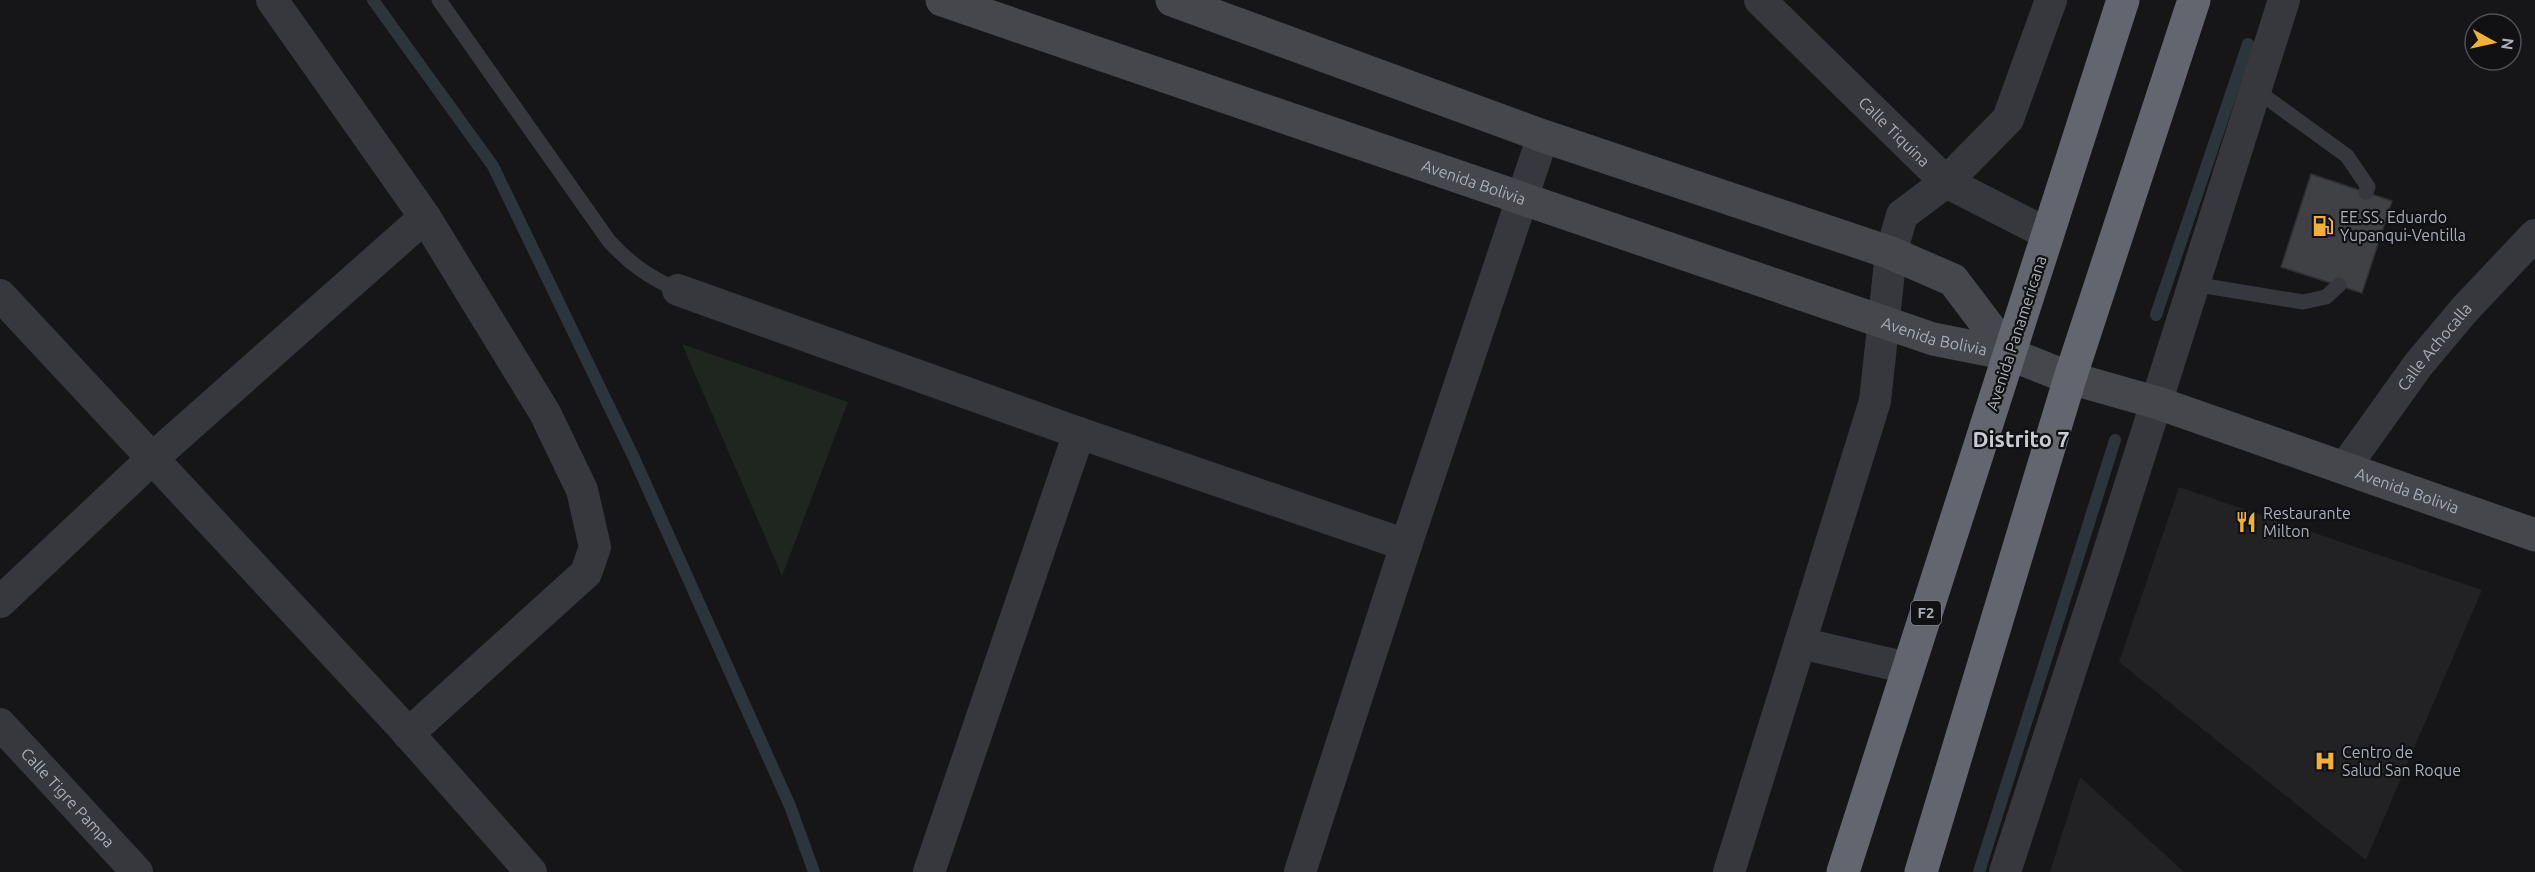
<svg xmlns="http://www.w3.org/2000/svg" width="2535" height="872" font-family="Ubuntu,sans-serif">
<rect width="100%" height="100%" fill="#161618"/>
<g fill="#222225">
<polygon points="2179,487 2482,590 2366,860 2119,662"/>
<polygon points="2080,777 2184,872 2050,872"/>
</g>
<polygon fill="#1e261f" points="682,344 848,402 782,576"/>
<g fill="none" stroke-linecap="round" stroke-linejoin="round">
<g stroke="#2c353c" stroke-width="12">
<polyline points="373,0 493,166 634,458 790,806 814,872"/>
<polyline points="2156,315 2248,44"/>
<polyline points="1979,872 2115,440"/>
</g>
</g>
<polygon fill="#404145" stroke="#303034" stroke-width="1.5" points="2311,174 2392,201 2362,293 2281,267"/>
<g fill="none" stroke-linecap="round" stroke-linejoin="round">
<g stroke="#37383d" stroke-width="15">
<path d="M439 0 609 241C630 264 650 278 678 290"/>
<polyline points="2256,90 2347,156 2368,187 2366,192"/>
<polyline points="2193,284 2303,302 2326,297 2339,285"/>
</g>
<g stroke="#37383d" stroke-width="32">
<polyline points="272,0 425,217 545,413 582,490 595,547 586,573 408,734"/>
<path id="s1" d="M1760 0 1946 182 2048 234"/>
<polyline points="678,290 1079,433 1406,545 1300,872"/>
<polyline points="0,295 399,723 531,872"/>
<path id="s2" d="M2345 467 2418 365 2465 309 2535 235"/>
<polyline points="1406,545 1543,136"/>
<polyline points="0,602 154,457 425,217"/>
<polyline points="1800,643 1908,668"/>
<path id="s3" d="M0 724 137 872"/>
<polyline points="929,872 1079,433"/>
<polyline points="1729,872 1875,401 1891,253 1902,215 1946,182 2008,119 2051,0"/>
<path d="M2005 872C2100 582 2193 291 2284 0"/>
</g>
<g stroke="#45474d" stroke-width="33">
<path id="s4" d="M942 0 1933 339 2009 354 2070 378 2158 403 2535 535"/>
<polyline points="1172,0 1543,136 1891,253 1953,280 2009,354"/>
</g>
<g stroke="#63666e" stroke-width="33">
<polyline points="1843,872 2123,0"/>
<polyline points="1921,872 2070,378 2194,0"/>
</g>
</g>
<defs>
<symbol id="fuel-bare" viewBox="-9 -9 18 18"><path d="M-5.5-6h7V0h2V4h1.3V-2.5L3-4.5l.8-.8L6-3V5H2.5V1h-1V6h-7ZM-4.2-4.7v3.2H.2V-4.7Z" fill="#f2b134" stroke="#111113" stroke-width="2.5" paint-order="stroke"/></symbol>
<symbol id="restaurant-bare" viewBox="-9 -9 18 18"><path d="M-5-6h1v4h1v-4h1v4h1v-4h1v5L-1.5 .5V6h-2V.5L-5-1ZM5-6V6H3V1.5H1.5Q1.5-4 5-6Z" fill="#f2b134" stroke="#111113" stroke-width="2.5" paint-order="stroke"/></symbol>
<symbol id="hospital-bare" viewBox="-9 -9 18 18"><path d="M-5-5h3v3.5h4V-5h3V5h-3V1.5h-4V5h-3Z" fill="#f2b134" stroke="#111113" stroke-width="2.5" paint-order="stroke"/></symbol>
</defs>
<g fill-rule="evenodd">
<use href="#fuel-bare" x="2308" y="211" width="30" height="30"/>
<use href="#restaurant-bare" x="2231" y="507" width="30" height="30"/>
<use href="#hospital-bare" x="2310" y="746" width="30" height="30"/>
</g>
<g text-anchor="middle" stroke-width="4.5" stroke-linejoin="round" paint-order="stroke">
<rect fill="#111113" stroke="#7b7e86" stroke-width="1.5" x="1911" y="601" width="30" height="24" rx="4.5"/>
<g font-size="15" font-weight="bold" fill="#a8adb8">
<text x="1926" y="618">F2</text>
</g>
<g font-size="16" fill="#a8adb8" stroke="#111113">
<text dy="6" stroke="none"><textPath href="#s1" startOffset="188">Calle Tiquina</textPath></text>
<text dy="6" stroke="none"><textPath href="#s4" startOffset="562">Avenida Bolivia</textPath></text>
<text transform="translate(2016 333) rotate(-72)" y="6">Avenida Panamericana</text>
<text dy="6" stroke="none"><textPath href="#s4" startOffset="1048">Avenida Bolivia</textPath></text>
<text dy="6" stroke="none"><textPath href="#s2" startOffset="150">Calle Achocalla</textPath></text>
<text dy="6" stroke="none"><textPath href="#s4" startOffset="1546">Avenida Bolivia</textPath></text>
<text dy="6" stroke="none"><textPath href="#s3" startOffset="100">Calle Tigre Pampa</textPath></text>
</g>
<g font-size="16" fill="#a8adb8" stroke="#111113" text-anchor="start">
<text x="2340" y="223">EE.SS. Eduardo<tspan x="2340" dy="18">Yupanqui-Ventilla</tspan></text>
<text x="2263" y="519">Restaurante<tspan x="2263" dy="18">Milton</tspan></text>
<text x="2342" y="758">Centro de<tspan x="2342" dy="18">Salud San Roque</tspan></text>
</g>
<g font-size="22" font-weight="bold" fill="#c9ccd4" stroke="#111113">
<text x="2021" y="447">Distrito 7</text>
</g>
</g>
<g transform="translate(2493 42) rotate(98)"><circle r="28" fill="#111113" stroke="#4d4f55" stroke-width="1.5"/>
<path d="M0-4.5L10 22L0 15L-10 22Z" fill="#f2b134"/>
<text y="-9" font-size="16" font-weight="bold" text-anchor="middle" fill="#a8adb8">N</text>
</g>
</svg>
